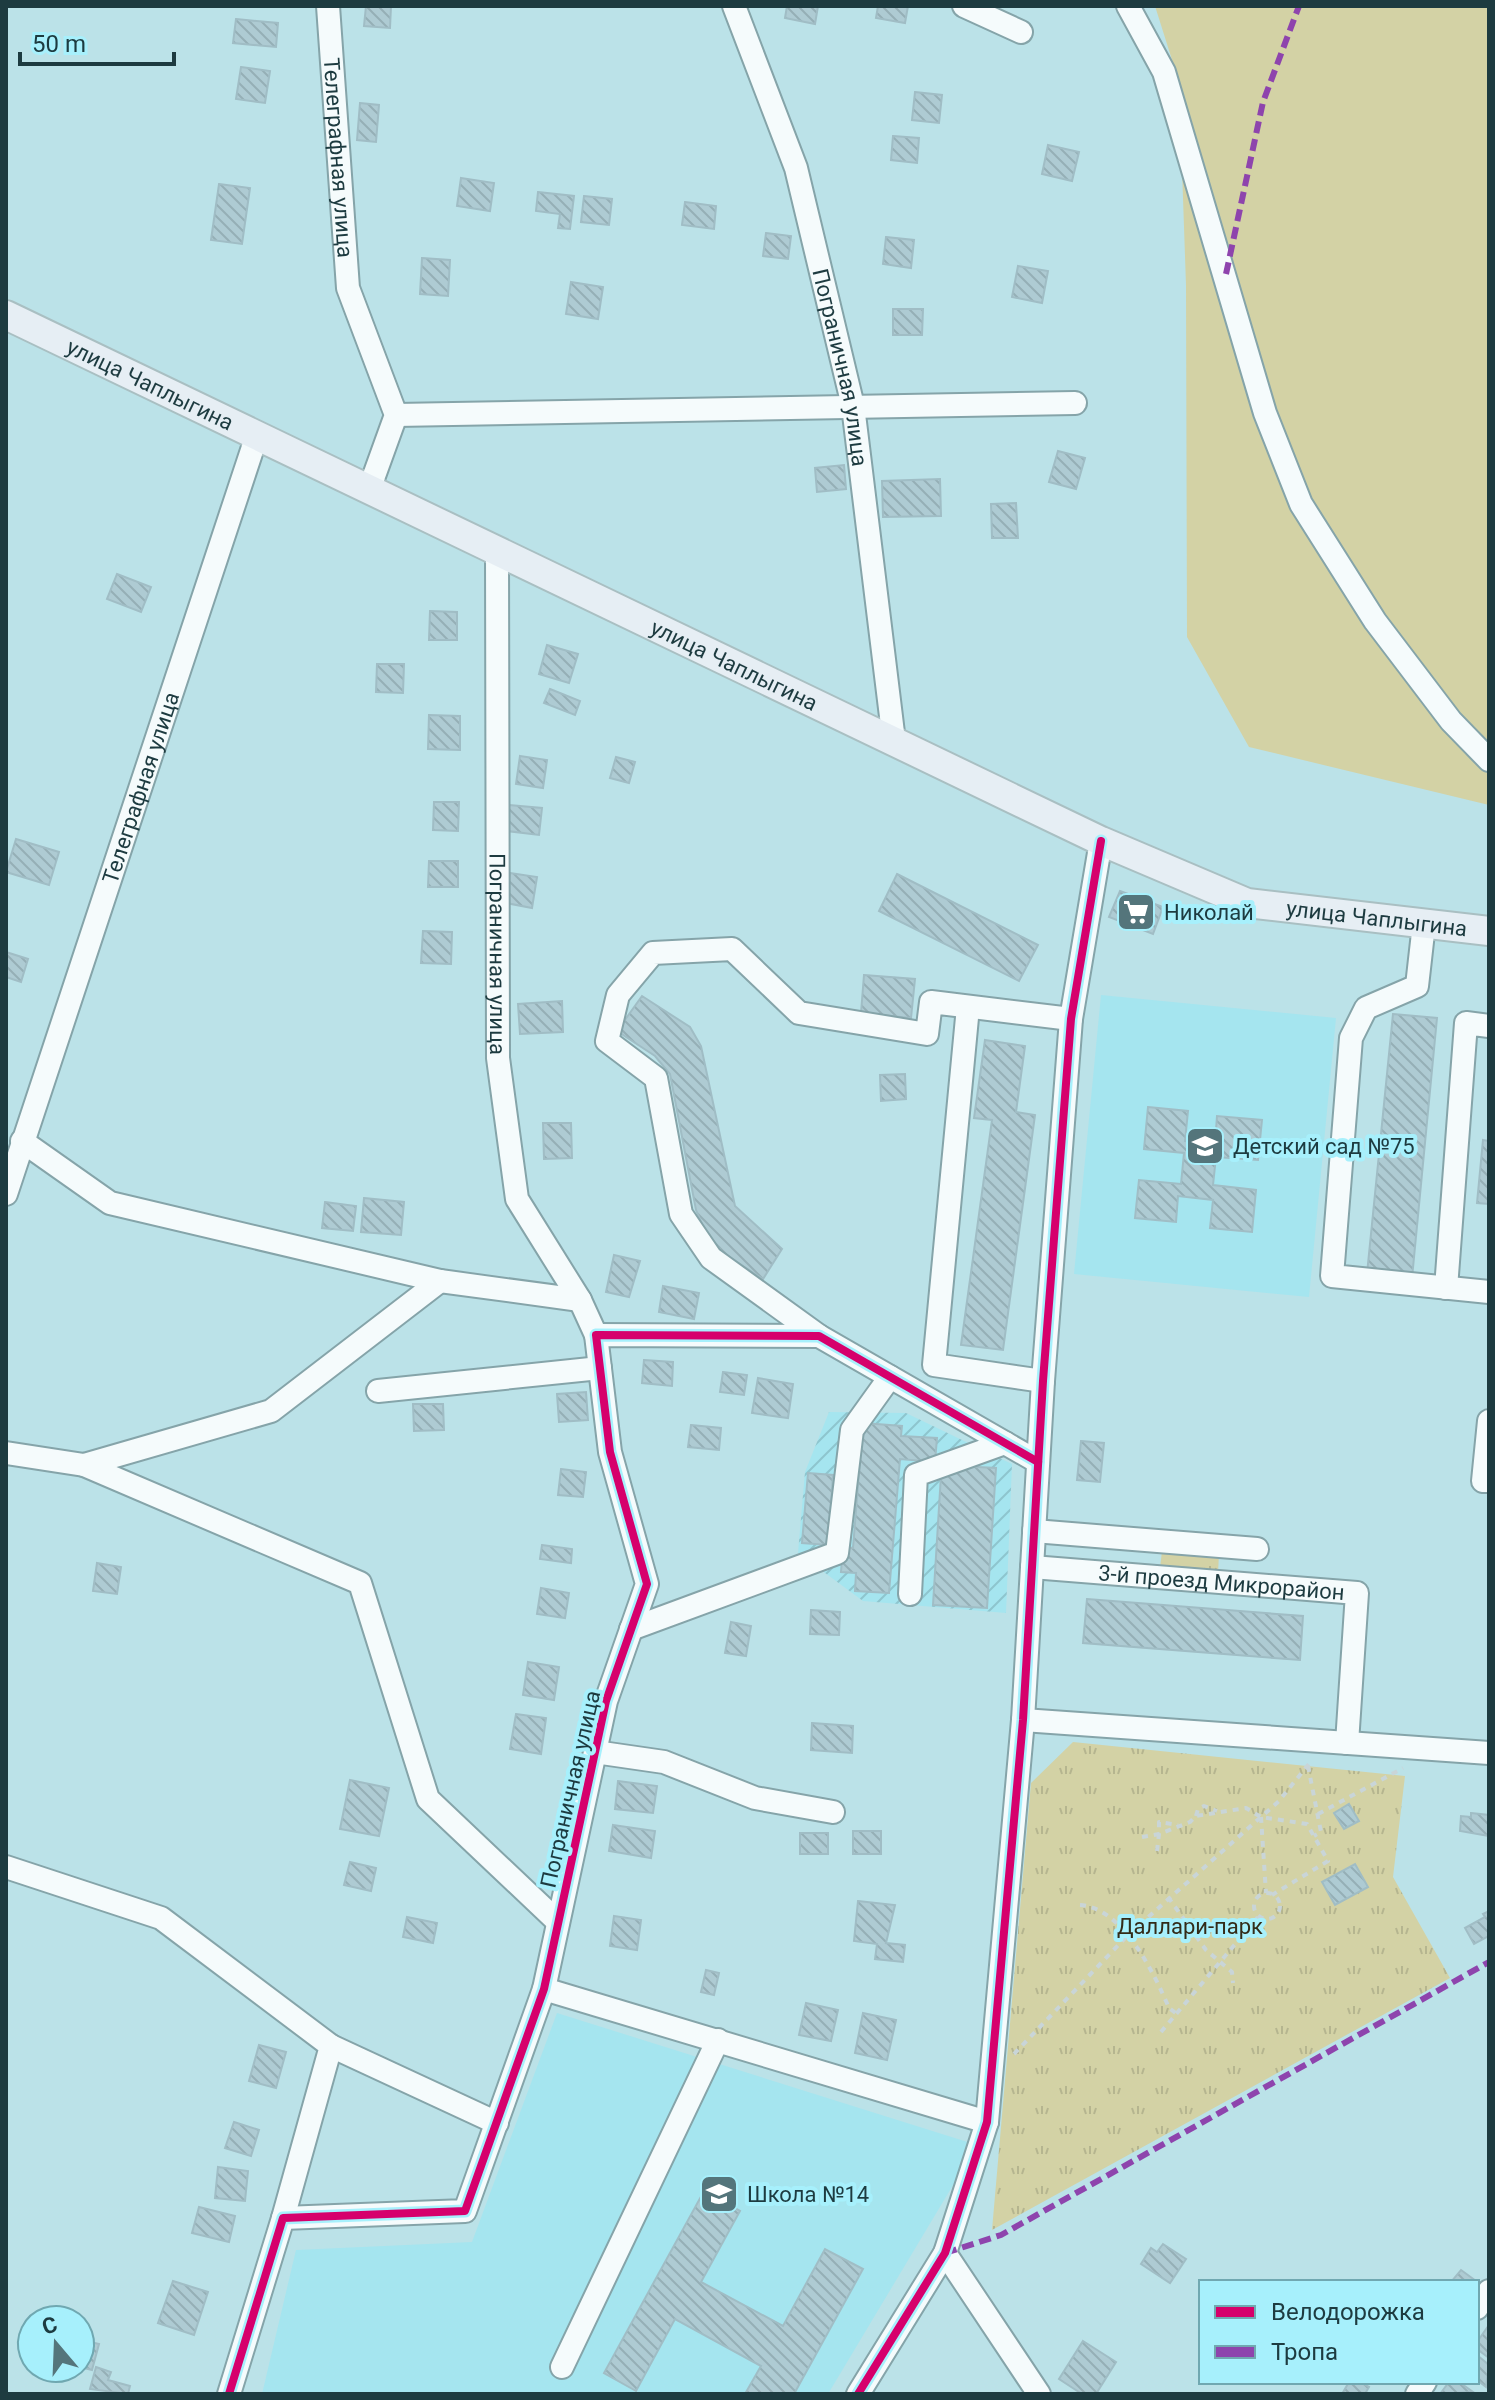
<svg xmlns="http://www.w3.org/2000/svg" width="1495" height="2400" font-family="Roboto,sans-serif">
<defs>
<pattern id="industrial-furrows" width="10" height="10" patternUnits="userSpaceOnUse" patternTransform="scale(2)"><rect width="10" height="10" fill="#a5e5ef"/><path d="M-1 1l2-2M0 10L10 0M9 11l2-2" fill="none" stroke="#8ec5ce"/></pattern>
<pattern id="park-tufts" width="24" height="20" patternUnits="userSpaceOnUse" patternTransform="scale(2)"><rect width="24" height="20" fill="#d3d2a5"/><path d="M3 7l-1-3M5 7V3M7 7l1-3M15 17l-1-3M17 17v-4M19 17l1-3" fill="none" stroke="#b5b58f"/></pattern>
<pattern id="building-back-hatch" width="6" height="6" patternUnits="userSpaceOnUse" patternTransform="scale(2)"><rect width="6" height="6" fill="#aecbd3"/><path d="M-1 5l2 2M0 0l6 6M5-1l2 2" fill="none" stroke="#95afb6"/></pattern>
</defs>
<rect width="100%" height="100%" fill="#bbe2e8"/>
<g fill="#a5e5ef">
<polygon points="1101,995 1336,1018 1309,1297 1074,1274"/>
<polygon points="557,2013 977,2145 828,2394 262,2394 296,2250 472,2242"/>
</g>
<polygon fill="url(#industrial-furrows)" points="829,1412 906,1413 1012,1464 1006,1613 863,1601 798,1553 805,1472"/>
<polygon fill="#d3d2a5" points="1155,6 1489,6 1489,805 1249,747 1187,637 1186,285 1179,82"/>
<g fill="url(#park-tufts)">
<polygon points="1162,1551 1219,1555 1218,1572 1160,1568"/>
<polygon points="1073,1742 1405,1776 1393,1877 1450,1978 992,2230 1031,1783"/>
</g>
<g fill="url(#building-back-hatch)" stroke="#a0bdc5" stroke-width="2">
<polygon points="366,6 391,6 390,28 364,26"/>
<polygon points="787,6 818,6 815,24 785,18"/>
<polygon points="878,6 908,6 905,23 876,18"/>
<polygon points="236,19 278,23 276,47 233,43"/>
<polygon points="241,67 270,71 265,103 236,99"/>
<polygon points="915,92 942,95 939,123 912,120"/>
<polygon points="360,103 379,105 376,142 357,140"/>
<polygon points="893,136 919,138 917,163 891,160"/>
<polygon points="1048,145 1079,152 1072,181 1042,174"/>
<polygon points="461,178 494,183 490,211 457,206"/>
<polygon points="219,184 250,188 242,244 211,240"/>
<polygon points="538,192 574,196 570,229 558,228 560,214 536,211"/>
<polygon points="584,196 612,199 609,225 581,222"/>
<polygon points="685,202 716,206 714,229 682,225"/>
<polygon points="766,233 791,236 788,259 763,256"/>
<polygon points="886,237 914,240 911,268 883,264"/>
<polygon points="422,258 450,260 448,296 420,294"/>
<polygon points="1018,266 1048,271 1042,303 1012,297"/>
<polygon points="571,282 603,287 598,319 566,314"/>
<polygon points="893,309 923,309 922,335 893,335"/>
<polygon points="1058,451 1085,458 1076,489 1049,482"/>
<polygon points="844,465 846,489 817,492 815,468"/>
<polygon points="940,479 941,516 883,517 882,481"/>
<polygon points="1016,503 1018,538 992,538 991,504"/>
<polygon points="117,574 151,587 141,612 107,599"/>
<polygon points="430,611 457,612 457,640 429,640"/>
<polygon points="547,645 578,654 569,683 539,674"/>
<polygon points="377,664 404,664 403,693 376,692"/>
<polygon points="550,689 580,701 575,715 544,703"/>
<polygon points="429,715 460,716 460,750 428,749"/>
<polygon points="520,756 547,760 543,788 516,784"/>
<polygon points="616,757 635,762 629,783 610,778"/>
<polygon points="434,802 459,802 458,831 433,830"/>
<polygon points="509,805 542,808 539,835 507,831"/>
<polygon points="16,839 59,852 49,885 6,872"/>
<polygon points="429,861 458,861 458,887 428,887"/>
<polygon points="510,873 537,877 532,908 506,903"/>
<polygon points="897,874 1038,945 1019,981 879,911"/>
<polygon points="1120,891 1163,907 1153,934 1109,917"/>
<polygon points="423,931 452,932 451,964 421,963"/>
<polygon points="6,952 28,959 21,982 6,977"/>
<polygon points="864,975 915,979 911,1018 861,1013"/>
<polygon points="642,996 690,1027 701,1046 735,1206 782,1249 763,1279 723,1253 705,1231 696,1210 670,1074 655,1056 617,1031"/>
<polygon points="562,1001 563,1032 520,1034 518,1004"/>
<polygon points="1393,1014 1437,1018 1412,1278 1367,1274"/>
<polygon points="985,1040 1025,1046 1016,1112 1035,1115 1003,1350 961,1345 992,1120 974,1118"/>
<polygon points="905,1074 906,1099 881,1101 880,1075"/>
<polygon points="1148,1107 1188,1111 1185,1141 1215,1144 1217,1116 1262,1120 1258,1160 1216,1157 1213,1185 1256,1190 1252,1232 1210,1228 1213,1200 1178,1196 1176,1222 1135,1218 1139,1180 1181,1184 1184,1153 1144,1149"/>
<polygon points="543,1123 571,1123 572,1158 544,1159"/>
<polygon points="1483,1140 1489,1141 1489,1204 1477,1203"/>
<polygon points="364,1198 404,1202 401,1235 361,1232"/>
<polygon points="325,1202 356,1206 353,1231 322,1228"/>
<polygon points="614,1255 640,1261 629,1297 606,1292"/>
<polygon points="663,1286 699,1293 694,1319 659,1312"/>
<polygon points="644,1360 673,1362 672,1386 642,1383"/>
<polygon points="723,1372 747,1375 744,1395 720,1392"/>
<polygon points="758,1378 793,1384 788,1418 752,1413"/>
<polygon points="586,1392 588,1420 559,1422 557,1394"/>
<polygon points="413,1404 443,1404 444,1430 414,1431"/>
<polygon points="863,1423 902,1426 901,1436 937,1438 935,1462 900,1459 889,1593 855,1591 856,1573 841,1572 843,1547 853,1548"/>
<polygon points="691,1425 721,1428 719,1450 688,1447"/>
<polygon points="1081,1441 1104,1443 1100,1482 1077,1480"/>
<polygon points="959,1466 996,1468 987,1608 933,1605 941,1475"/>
<polygon points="561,1469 586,1472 583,1497 558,1495"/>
<polygon points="808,1473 833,1475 828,1545 802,1543"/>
<polygon points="542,1545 572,1549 571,1563 540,1559"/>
<polygon points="97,1563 121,1567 117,1594 93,1591"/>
<polygon points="541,1588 569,1593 565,1618 537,1614"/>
<polygon points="1087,1599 1303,1616 1300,1660 1083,1643"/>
<polygon points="811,1610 840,1612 839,1635 810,1634"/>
<polygon points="731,1622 751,1626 746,1656 725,1653"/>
<polygon points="528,1662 559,1667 554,1700 523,1695"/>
<polygon points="516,1714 546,1718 541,1754 510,1749"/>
<polygon points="812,1723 853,1726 852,1753 811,1750"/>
<polygon points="350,1780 389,1788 379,1836 340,1829"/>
<polygon points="618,1781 657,1786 653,1813 615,1809"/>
<polygon points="1349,1804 1359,1821 1344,1829 1334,1813"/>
<polygon points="1471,1813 1489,1815 1489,1836 1460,1831 1461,1816 1471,1817"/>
<polygon points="613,1825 655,1831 651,1858 609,1851"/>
<rect x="853" y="1831" width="28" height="23"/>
<rect x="800" y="1833" width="28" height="21"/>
<polygon points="350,1862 376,1868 371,1891 344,1885"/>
<polygon points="1355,1864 1368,1887 1335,1905 1322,1882"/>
<polygon points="858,1901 895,1905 886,1943 905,1945 903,1962 875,1959 877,1944 854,1941"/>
<polygon points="1489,1911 1489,1936 1474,1944 1465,1928 1485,1917 1483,1914"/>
<polygon points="614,1916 641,1920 637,1950 610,1946"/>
<polygon points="407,1917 437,1923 433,1943 403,1937"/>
<polygon points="706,1970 719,1973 714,1995 701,1992"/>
<polygon points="806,2003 838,2010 831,2041 799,2035"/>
<polygon points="863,2013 896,2020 887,2060 855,2053"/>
<polygon points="259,2045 286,2052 276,2088 249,2081"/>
<polygon points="234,2122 259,2130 251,2156 225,2148"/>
<polygon points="218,2167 248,2171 245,2201 215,2198"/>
<polygon points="704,2191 740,2211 701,2282 783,2326 825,2249 863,2269 794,2394 745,2394 761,2366 675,2319 636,2391 604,2373"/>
<polygon points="199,2207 235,2216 229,2242 192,2233"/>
<polygon points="1163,2244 1186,2259 1170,2283 1141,2264 1151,2248 1157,2252"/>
<polygon points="1461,2270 1476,2281 1476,2282 1451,2282"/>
<polygon points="173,2281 208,2292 194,2335 158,2323"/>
<polygon points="1489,2325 1489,2358 1477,2349 1477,2342"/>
<polygon points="80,2329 89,2331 86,2341 99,2344 92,2370 80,2367"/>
<polygon points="1083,2341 1116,2362 1096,2394 1082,2394 1059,2379"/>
<polygon points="1477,2355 1489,2365 1486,2387 1477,2380"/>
<polygon points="96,2367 111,2372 108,2380 130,2386 128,2394 90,2389"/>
<polygon points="1349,2382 1360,2382 1369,2387 1365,2394 1342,2394"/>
<polygon points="1449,2382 1459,2382 1473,2392 1440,2394"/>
</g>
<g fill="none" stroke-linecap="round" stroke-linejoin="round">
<defs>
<g id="minor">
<path id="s1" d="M328 6 348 288 396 415 370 487"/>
<path id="s2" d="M734 6 796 168 853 406 894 741"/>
<polyline points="964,6 1021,32"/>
<polyline points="1128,6 1164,72 1265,413 1301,504 1375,621 1451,721 1489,760"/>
<polyline points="396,415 1075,403"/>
<path id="s3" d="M497 550 498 1058 517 1199 580 1300 596 1335"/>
<polyline points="1424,924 1417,986 1366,1008 1351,1038 1332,1276 1489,1292"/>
<polyline points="968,1007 934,1365 1043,1381"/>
<polyline points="22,1141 110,1203 440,1281 580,1300"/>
<path id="s4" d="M6 1194 257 435"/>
<polyline points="1446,1288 1466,1023 1489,1026"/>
<polyline points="819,1336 711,1258 681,1214 656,1078 607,1041 618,995 653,953 732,949 799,1013 927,1034 931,1002 1071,1019"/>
<polyline points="378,1391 600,1368"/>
<polyline points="1489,1421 1483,1481 1489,1481"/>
<polyline points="6,1453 84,1465 271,1411 440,1281"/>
<polyline points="84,1465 360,1583 428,1799 558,1922"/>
<polyline points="1034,1531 1257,1549"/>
<path id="s5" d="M1032 1567 1357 1593 1347 1743"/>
<polyline points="910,1594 916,1475 1005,1443"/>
<polyline points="631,1629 837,1553 852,1430 890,1377"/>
<polyline points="1023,1720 1489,1753"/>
<polyline points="595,1752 664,1762 755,1798 833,1812"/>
<polyline points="6,1867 161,1918 331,2046 283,2218"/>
<polyline points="544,1989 987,2122"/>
<polyline points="331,2046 497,2123"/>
<polyline points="945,2253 1039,2394"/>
<polyline points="1477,2308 1489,2291"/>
<polyline points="562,2367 718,2040"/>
<polyline points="229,2394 283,2218 465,2211 544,1989 606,1701 647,1584 610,1452 596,1335 819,1336 1038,1462"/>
<polyline points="858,2394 945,2253 987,2122 1023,1720 1043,1381 1071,1019 1101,841"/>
<polyline points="1417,2394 1425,2382"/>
</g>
<g id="major">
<path id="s6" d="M6 315 1101 841 1247 903 1489 931"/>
</g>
</defs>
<use href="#minor" stroke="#85a4a9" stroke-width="26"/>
<use href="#major" stroke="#a9bfc2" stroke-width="32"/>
<g stroke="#c9d5d8" stroke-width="4" stroke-dasharray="6 6" stroke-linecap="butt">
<polyline points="1308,1766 1321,1832 1314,1836"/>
<polyline points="1318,1814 1403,1768"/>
<polyline points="1196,1816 1198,1809 1204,1806 1217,1811"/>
<polyline points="1261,1817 1266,1893"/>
<polyline points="1142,1837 1159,1834 1159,1822 1178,1825"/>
<polyline points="1157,1851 1159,1834 1190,1822 1196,1816 1246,1808 1261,1817 1307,1824 1328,1861 1272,1895"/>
<circle cx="1267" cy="1906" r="13"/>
<polyline points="1168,1897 1206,1950 1232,1972 1233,1983"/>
<path d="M1080 1905C1123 1908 1154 1973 1169 2008L1177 2014"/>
<polyline points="1161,2032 1258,1917"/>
<polyline points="1014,2054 1127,1936 1279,1801 1312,1760"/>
</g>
<use href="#minor" stroke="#f5fbfc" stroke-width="22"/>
<use href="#major" stroke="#e6eef4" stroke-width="28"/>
<g stroke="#8e44ad" stroke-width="6" stroke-dasharray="12 6" stroke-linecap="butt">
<polyline points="1226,274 1263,102 1299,6"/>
<polyline points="945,2253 1001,2235 1489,1962"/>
</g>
<defs>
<g id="cycleway">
<polyline points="229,2394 283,2218 465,2211 544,1989 606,1701 647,1584 610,1452 596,1335 819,1336 1038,1462"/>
<polyline points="858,2394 945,2253 987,2122 1023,1720 1043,1381 1071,1019 1101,841"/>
</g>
</defs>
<use href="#cycleway" stroke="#a7f0fc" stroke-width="13"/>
<use href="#cycleway" stroke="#d6006c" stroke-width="8"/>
</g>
<defs>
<symbol id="supermarket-square" viewBox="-11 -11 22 22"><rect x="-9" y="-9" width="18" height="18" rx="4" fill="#54757b" stroke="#a7f0fc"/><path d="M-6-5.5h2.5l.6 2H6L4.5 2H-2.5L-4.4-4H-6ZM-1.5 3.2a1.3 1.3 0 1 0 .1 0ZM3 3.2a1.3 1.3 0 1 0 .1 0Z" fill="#fff"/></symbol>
<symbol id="school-square" viewBox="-11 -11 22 22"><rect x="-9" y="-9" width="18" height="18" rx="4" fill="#54757b" stroke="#a7f0fc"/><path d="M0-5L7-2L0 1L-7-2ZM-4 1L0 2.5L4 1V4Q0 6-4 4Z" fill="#fff"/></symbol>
</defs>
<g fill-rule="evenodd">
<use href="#supermarket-square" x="1114" y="890" width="44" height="44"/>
<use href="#school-square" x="1183" y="1124" width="44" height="44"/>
<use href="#school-square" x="697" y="2172" width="44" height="44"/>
</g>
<g text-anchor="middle" stroke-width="8" stroke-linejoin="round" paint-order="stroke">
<g font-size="22" fill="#1d3b40" stroke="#a7f0fc">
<text dy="8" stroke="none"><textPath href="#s1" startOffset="152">Телеграфная улица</textPath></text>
<text dy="8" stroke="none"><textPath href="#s2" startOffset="378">Пограничная улица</textPath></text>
<text dy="8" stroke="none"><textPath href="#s6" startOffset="160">улица Чаплыгина</textPath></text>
<text dy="8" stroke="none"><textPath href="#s6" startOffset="808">улица Чаплыгина</textPath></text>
<text dy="8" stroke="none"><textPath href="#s4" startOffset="428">Телеграфная улица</textPath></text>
<text dy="8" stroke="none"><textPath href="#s6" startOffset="1504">улица Чаплыгина</textPath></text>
<text dy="8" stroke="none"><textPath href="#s3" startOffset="404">Пограничная улица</textPath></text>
<text dy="8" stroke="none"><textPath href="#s5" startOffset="190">3-й проезд Микрорайон</textPath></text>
<text transform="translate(570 1789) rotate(-77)" y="8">Пограничная улица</text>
</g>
<g font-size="22" fill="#1d3b40" stroke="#a7f0fc" text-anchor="start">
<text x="1164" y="920">Николай</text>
<text x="1233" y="1154">Детский сад №75</text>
<text x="747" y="2202">Школа №14</text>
</g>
<g font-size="22" fill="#332b18" stroke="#a7f0fc">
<text x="1190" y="1934">Даллари-парк</text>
</g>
</g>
<rect width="1495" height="2400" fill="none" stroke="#1d3b40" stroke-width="16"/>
<rect x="1199" y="2280" width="280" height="104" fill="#a7f0fc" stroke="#70a8b1" stroke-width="2"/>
<rect x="1215" y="2306" width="40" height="12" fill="#d6006c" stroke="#70a8b1" stroke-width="2"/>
<text x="1271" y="2320" font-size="24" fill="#1d3b40">Велодорожка</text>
<rect x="1215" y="2346" width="40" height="12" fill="#8e44ad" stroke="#70a8b1" stroke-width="2"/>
<text x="1271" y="2360" font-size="24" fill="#1d3b40">Тропа</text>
<g transform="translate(56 2344) rotate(341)"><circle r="38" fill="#a7f0fc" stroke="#70a8b1" stroke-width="2"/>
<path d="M0-6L14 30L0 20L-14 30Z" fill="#54757b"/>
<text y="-12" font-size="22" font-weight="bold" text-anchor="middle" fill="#1d3b40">С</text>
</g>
<path d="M20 52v12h154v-12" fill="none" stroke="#1d3b40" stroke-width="4"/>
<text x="32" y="52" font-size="24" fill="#1d3b40" stroke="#a7f0fc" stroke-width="6" paint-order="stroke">50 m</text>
</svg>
